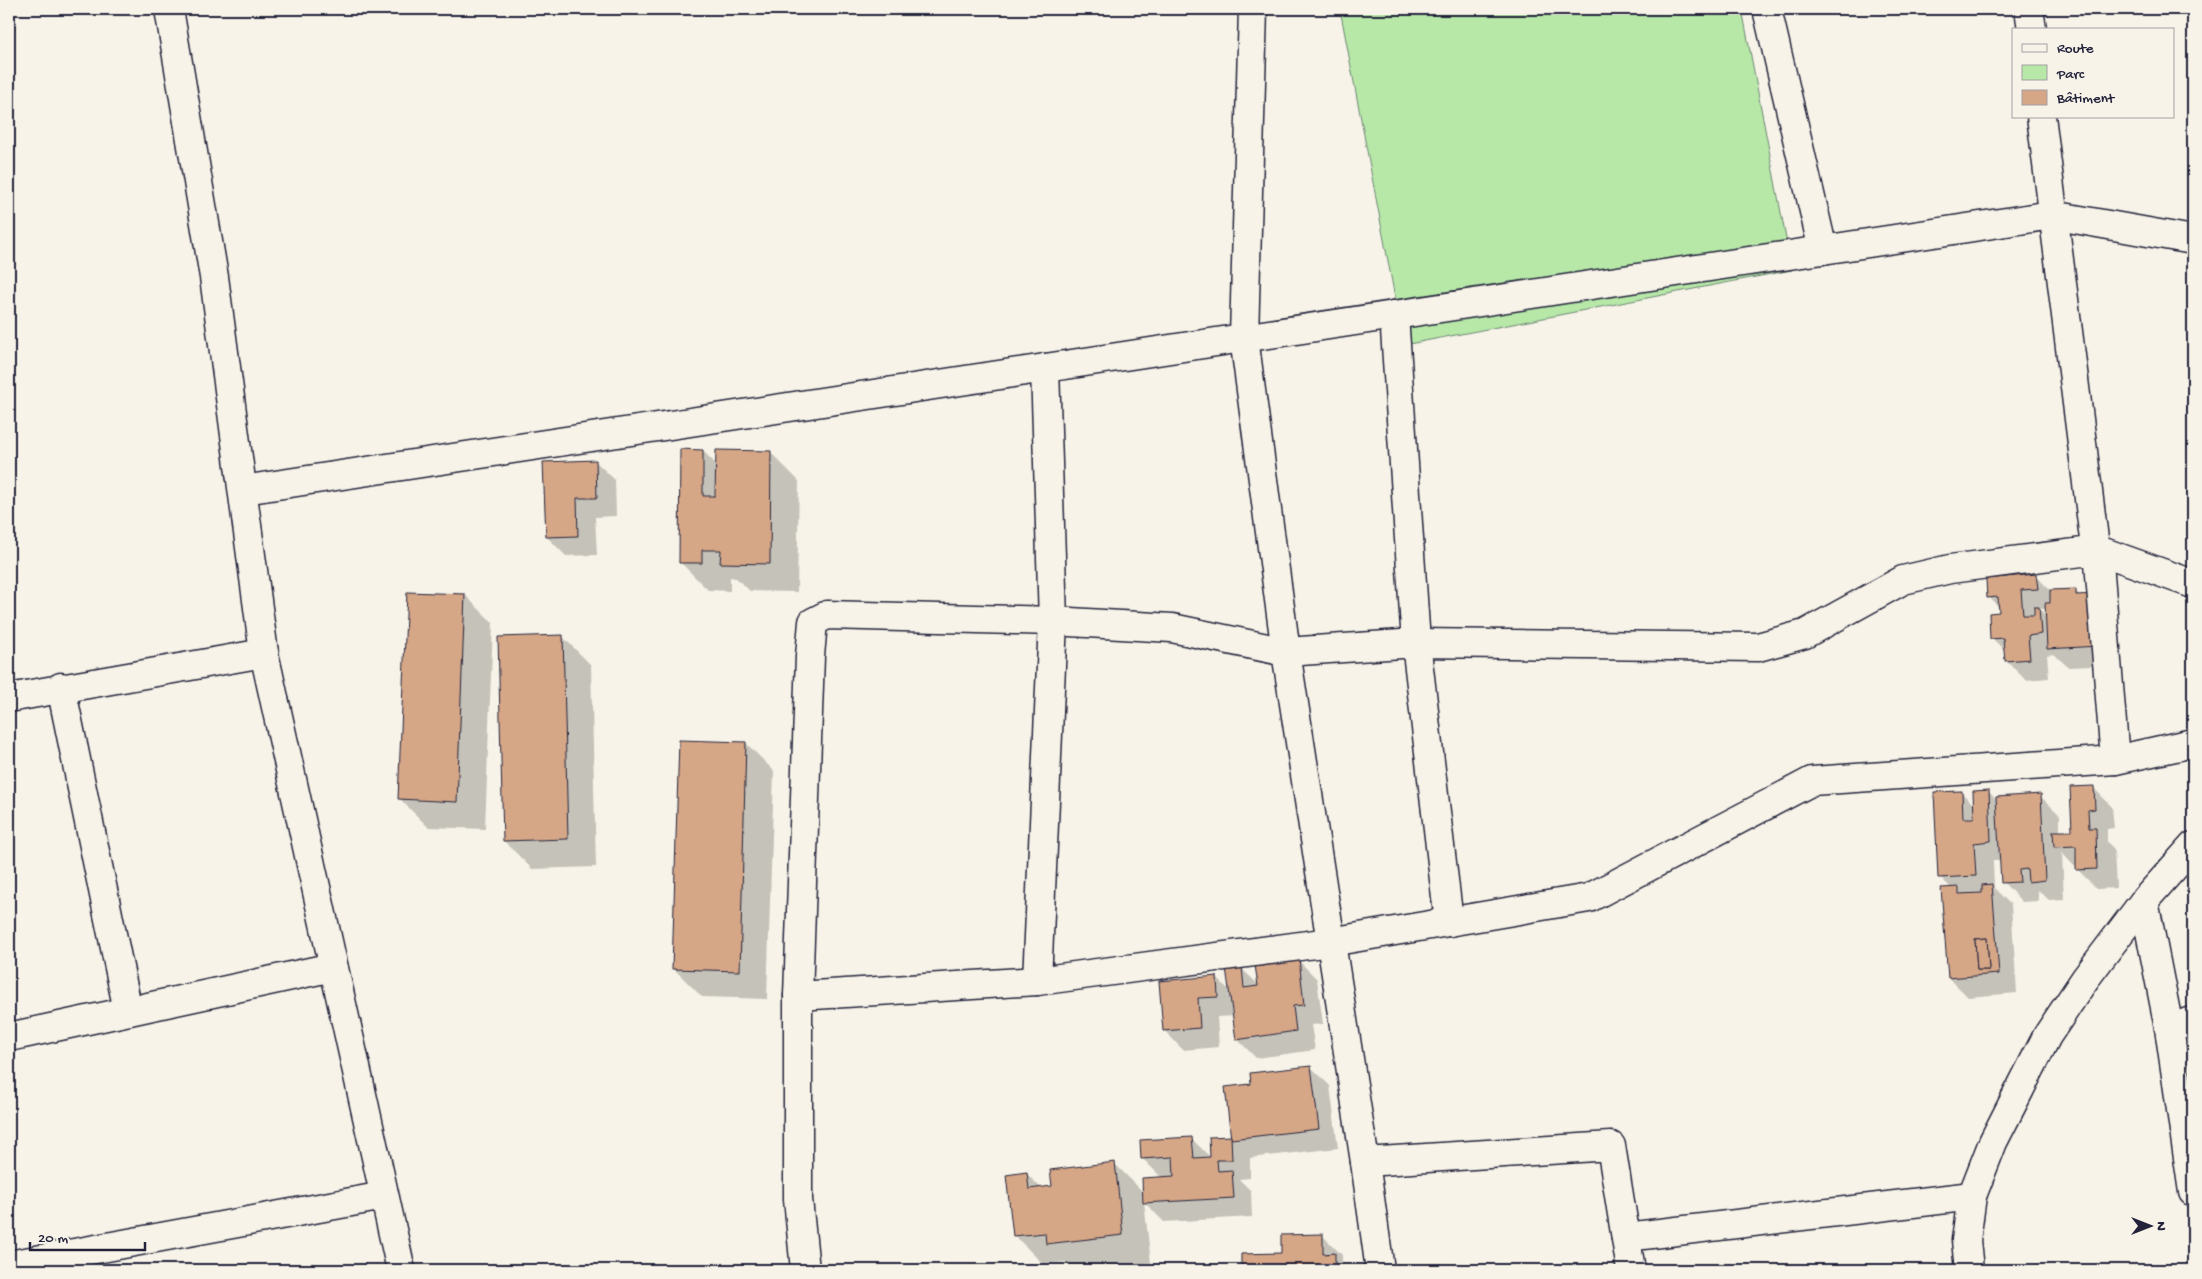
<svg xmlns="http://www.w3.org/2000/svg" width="2202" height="1279" font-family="'Gochi Hand',sans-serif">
<rect width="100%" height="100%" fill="#f7f3e8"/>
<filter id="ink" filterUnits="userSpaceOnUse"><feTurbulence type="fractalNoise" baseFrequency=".02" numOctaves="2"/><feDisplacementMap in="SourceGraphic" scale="10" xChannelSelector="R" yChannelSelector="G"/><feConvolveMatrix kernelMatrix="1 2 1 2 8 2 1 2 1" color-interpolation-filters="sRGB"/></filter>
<g filter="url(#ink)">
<polygon fill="#b7e8a8" stroke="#6c8572" points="1340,9 1742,9 1792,270 1404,345"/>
<g fill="#0003" fill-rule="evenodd">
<polygon points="703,451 717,465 770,452 799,481 797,592 750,591 736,578 730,577 730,591 708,590 680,562"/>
<polygon points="595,461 615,480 616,516 595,517 597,555 566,556 547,537"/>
<path d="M2036 576 2052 592 2075 591 2081 596 2118 665 2068 667 2054 654 2047 655 2049 678 2026 680 2006 661V652L1992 638 2000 609 1989 597ZM2040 609H2047V617Z"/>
<polygon points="465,595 493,623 485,829 428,827 400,799"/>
<polygon points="562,636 591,665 596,867 532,869 504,841"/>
<polygon points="746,743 774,771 767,999 702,997 673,968"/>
<polygon points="2093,787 2112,807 2114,828 2107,829 2107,842 2114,849 2116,888 2097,889 2078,870 2078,865 2074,866 2062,853 2064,899 2049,900 2038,890 2038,901 2022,902 2003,882 2001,861 1993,861 1994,888 2011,905 2017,993 1968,997 1949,978 1951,888 1940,877 1961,792 1975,806 1988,791 1998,801 2040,796 2060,815 2060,832 2073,832"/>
<polygon points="1298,960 1317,979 1323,1024 1311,1025 1315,1050 1256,1058 1237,1039 1234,1016 1217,1017 1219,1047 1183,1050 1164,1030 1217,978 1230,991 1241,968 1260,986"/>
<polygon points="1311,1067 1330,1086 1338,1148 1250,1158 1250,1178 1239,1179 1251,1191 1252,1217 1164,1222 1144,1202 1151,1263 1087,1270 1074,1270 1065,1262 1043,1264 1015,1236 1007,1176 1026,1173 1042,1189 1054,1187 1114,1163 1144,1193 1162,1178 1143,1159 1192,1139 1211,1158 1232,1137 1252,1085"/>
<polygon points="1322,1235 1342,1255 1342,1262 1350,1270 1242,1270 1242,1255 1283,1254"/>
</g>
<g fill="#d6a787" stroke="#22223b" fill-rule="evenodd">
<polygon points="680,449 703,450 703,496 715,496 716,450 771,451 770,564 720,563 721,550 702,550 702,563 679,563"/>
<polygon points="596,460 597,498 577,498 578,536 546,537 543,462"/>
<polygon points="2036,574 2038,589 2021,590 2023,615 2034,615 2034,607 2039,607 2041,634 2028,636 2030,659 2005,661 2003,638 1990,639 1989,613 1999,612 1998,597 1987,598 1986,579"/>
<polygon points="2076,589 2076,595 2097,594 2099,646 2047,649 2045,603 2050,603 2050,590"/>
<polygon points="407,592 465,594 457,802 398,799"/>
<polygon points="563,635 568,839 503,841 498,637"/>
<polygon points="679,740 746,742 740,971 672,969"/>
<polygon points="2094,786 2095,809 2088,810 2089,828 2096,828 2097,869 2076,870 2076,846 2054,847 2053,831 2072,831 2070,787"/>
<polygon points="1989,790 1991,841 1974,843 1976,876 1938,878 1934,792 1962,791 1963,818 1974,818 1973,791"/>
<polygon points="2041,794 2045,880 2028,882 2027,869 2019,870 2020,882 2001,883 1996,797"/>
<path d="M1992 884 1999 974 1948 978 1941 888 1959 887V894L1982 893V885ZM1987 938 1989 970H1977L1975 939Z"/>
<polygon points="1987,938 1989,970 1977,970 1975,939"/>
<polygon points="1299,958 1304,1005 1293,1006 1296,1031 1236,1040 1226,968 1242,966 1244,988 1258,986 1255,965"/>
<polygon points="1217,976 1218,997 1198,998 1200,1028 1163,1031 1159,981"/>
<polygon points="1311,1066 1319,1129 1231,1139 1225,1087 1251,1084 1250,1073"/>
<polygon points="1231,1136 1232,1160 1217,1160 1218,1171 1232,1170 1234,1198 1143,1203 1142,1178 1174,1176 1173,1157 1141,1159 1140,1140 1192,1137 1194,1158 1210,1157 1209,1137"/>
<polygon points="1115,1162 1123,1235 1046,1244 1045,1233 1013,1236 1006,1175 1027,1172 1029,1189 1052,1186 1050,1170"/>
<polygon points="1323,1234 1323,1254 1335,1253 1335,1270 1241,1270 1241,1254 1281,1253 1281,1235"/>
</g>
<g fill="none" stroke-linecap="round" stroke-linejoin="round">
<defs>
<g id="minor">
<polyline points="169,9 214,277 264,653 401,1270"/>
<polyline points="1253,9 1244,338 1286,652 1365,1162 1380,1270"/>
<polyline points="1767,9 1823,250"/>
<polyline points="2029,9 2032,29"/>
<polyline points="2041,116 2095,547 2098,550 2193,584"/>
<polyline points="1394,315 1416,643 1449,922"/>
<polyline points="243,490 2052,215 2193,240"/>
<polyline points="61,687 128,1011"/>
<polyline points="9,698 264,653"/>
<polyline points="2144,901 2169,1028 2193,1192"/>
<polyline points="1037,981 1053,621 1045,368"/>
<polyline points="798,996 1037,981 1330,942 1589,898 1812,781 2115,760 2193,743"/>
<polyline points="2169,1028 2193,1021"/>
<polyline points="9,1037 333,967"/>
<polyline points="1365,1162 1611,1146 1631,1270"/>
<polyline points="1626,1237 1972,1196"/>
<polyline points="9,1265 384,1196"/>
<polyline points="805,1270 798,1199 798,996 810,656 813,622 827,615 1053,621 1172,628 1286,652 1416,643 1758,647 1805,634 1903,580 1950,569 2098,550 2115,760"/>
<polyline points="1969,1270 1966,1240 1972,1196 1993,1142 2047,1036 2085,979 2144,901 2193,846"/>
</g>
</defs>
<use href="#minor" stroke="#22223b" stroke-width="31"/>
<use href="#minor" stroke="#f7f3e8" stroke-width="28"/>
</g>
</g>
<rect width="2202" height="1279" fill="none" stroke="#f7f3e8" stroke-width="30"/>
<rect x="15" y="15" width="2172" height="1249" fill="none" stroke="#22223b" stroke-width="2" filter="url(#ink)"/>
<rect x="2012" y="28" width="162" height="90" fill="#f7f3e8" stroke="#a29fa3"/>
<rect x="2022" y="44" width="25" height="8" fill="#f7f3e8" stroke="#a29fa3"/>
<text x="2057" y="52" font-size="15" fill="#22223b">Route</text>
<rect x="2022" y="65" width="25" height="15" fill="#b7e8a8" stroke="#a29fa3"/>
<text x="2057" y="78" font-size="15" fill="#22223b">Parc</text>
<rect x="2022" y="90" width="25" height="15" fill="#d6a787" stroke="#a29fa3"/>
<text x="2057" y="102" font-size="15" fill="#22223b">Bâtiment</text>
<g transform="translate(2150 1226) rotate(90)" stroke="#f7f3e8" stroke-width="4" paint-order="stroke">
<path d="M0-4L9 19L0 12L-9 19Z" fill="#22223b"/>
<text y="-8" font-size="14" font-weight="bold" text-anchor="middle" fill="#22223b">N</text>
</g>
<path d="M30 1242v8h115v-8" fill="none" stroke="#22223b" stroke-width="2.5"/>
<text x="38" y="1242" font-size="15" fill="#22223b" stroke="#f7f3e8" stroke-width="4" paint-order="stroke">20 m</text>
</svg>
